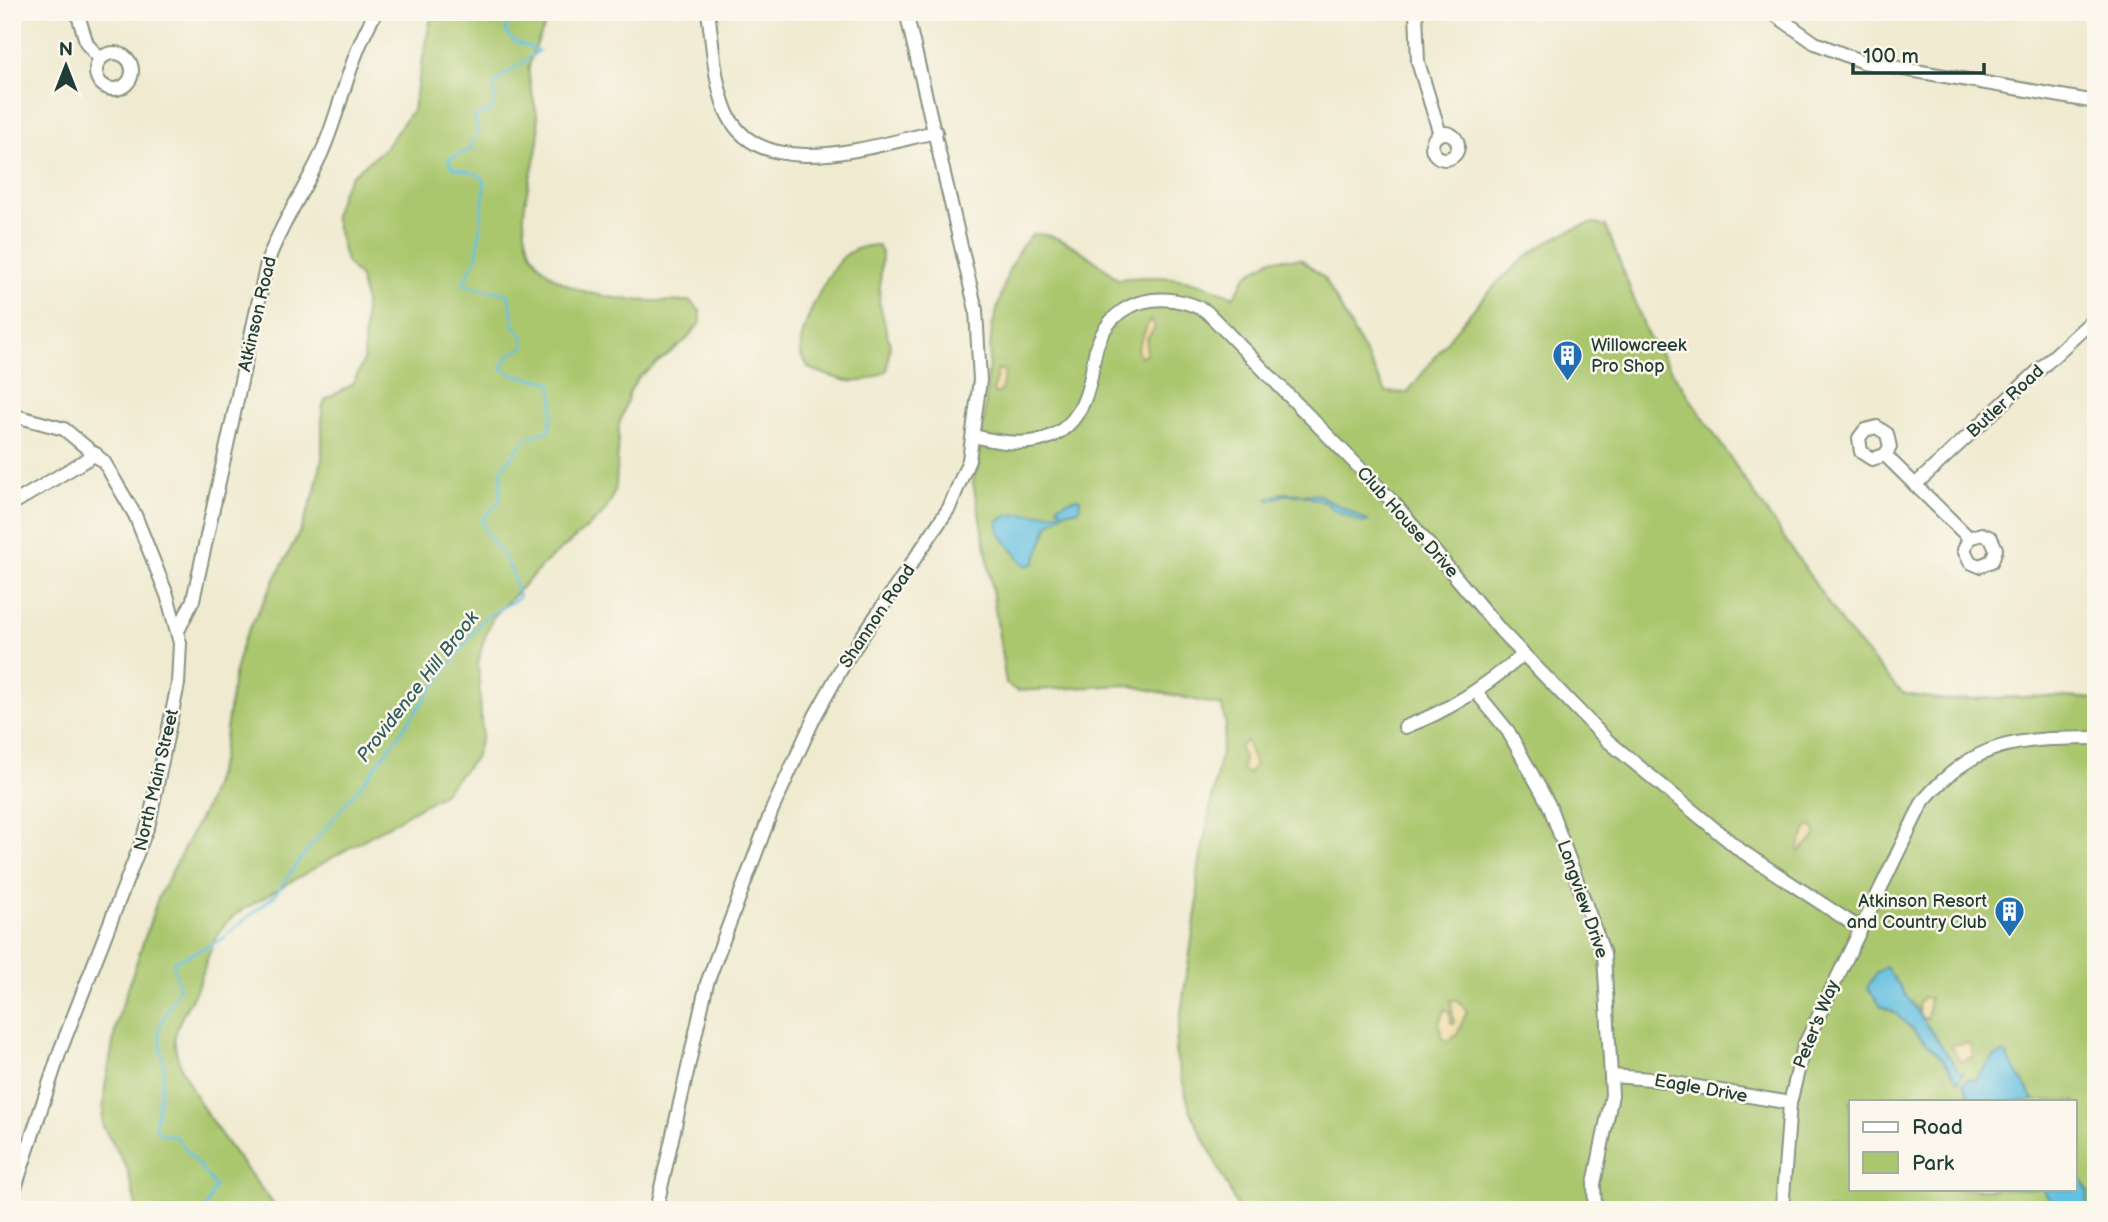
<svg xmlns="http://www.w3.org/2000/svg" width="2108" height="1222" font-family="'Balsamiq Sans',sans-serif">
<rect width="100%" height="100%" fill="#fbf7ec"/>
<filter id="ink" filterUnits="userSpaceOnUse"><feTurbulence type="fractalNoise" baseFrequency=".0143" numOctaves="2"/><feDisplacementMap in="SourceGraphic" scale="14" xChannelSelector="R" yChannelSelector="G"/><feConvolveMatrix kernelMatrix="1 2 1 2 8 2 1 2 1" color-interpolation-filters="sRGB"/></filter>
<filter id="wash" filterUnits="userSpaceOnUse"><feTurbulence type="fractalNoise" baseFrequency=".00686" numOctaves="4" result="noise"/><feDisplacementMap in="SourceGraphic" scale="28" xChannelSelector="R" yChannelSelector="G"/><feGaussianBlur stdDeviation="1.57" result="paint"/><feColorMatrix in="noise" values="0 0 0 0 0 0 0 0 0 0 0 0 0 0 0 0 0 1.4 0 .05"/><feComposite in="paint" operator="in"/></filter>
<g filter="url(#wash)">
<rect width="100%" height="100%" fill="#f0ead0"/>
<g fill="#abc76e" stroke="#658251" stroke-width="2" fill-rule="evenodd">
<path d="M432 12H549C545 32 532 48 529 67 526 85 542 114 538 141 535 166 525 189 524 214 521 302 629 302 690 301L700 311 701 322 686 340 638 378 630 391 619 425 616 487 610 503 600 517 546 562 493 617 483 642 478 664 482 736 475 758 441 795 237 913C209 936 210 957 197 988 190 1004 178 1018 175 1036 169 1077 253 1177 278 1210H137L127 1168 102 1125 105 1087 117 1021 158 898 206 806 222 758 234 676 243 641 302 527 314 494 322 459V409L325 400 353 384 364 360 365 301 360 278 346 262 334 216 342 191 351 176 385 148 413 109Z"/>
<path d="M1594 223 1606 226 1648 336 1845 628 1895 686 1905 694 1946 700 2048 696 2096 699V1210H1239L1190 1110 1175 1052 1198 900 1197 877 1226 726 1222 706 1128 685 1017 691 1006 684 986 548 973 483 984 421 992 327 1008 272 1021 247 1033 234C1063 232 1095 261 1118 279 1167 274 1189 277 1234 297L1246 276 1272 259H1301L1325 279 1386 392 1407 393C1455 333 1515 240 1594 223ZM1851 1101H2075V1189H1851Z"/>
<path d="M878 245 882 253 879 301 890 345 887 370C860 390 839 380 809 368 807 364 802 359 801 355 796 333 829 266 847 254 857 247 866 246 878 245Z"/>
</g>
<g fill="#eeda9e" stroke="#868c69" stroke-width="2">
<polygon points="1149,321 1153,322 1155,328 1147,338 1146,354 1140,357 1137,350"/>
<polygon points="998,369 1005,371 1001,392 995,394 993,391"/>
<polygon points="1246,741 1255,765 1248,774 1242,770 1244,757 1239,747"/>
<polygon points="1809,826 1815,829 1816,836 1799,852 1799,845"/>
<polygon points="1923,997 1930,998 1927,1019 1920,1017 1918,1005"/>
<polygon points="1451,1000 1457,1000 1467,1011 1457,1035 1448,1041 1443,1038 1439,1024 1445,1009 1450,1011 1451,1023 1454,1023"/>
<polygon points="1969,1043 1974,1056 1960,1062 1951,1045"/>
</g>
<g fill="#63c0e1" stroke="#417e8a" stroke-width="2">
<polygon points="1281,493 1319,495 1368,521 1363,523 1334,510 1325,502 1302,495 1284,495 1269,501 1267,499"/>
<polygon points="1077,498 1080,499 1079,510 1066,511 1049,524 1034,564 1025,566 999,532 998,521 1009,515 1058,513 1062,510 1057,507 1059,504"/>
<polygon points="1886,967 1960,1072 1964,1072 1958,1081 1942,1058 1895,1013 1881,1006 1867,988 1877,972"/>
<polygon points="2005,1053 2035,1101 1972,1101 1963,1084 1969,1078 1975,1080 1993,1057"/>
<polygon points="2075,1167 2088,1192 2087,1210 2058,1210 2042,1189 2075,1189"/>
</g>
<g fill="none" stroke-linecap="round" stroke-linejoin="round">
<path stroke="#63c0e1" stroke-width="2.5" d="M205 1210 215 1186 176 1137 160 1133 155 1126 164 1069 159 1028 179 987 173 962 219 941 275 895 301 858 371 773 484 618 519 598C517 589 515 579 511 570 504 552 485 538 482 520L499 502 502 468 527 438 548 431C554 413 555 400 551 382L513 375 501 368 509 355 524 347V338L514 325 509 295C494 289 477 291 463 283L477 257 485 182 480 175 452 167 448 159 470 150 478 131 475 117 491 110 496 98 493 88 499 79 539 51 514 41 505 31 514 12"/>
</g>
</g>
<g filter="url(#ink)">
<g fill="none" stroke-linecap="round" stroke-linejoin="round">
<defs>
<g id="minor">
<polyline points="77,12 87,44 100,59"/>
<path d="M708 12C713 44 714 83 727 113 761 186 877 144 936 132"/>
<polyline points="1416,12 1418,62 1440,134"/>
<polyline points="1771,12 1815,43 1863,62 2096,102"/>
<circle cx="114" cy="71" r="18"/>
<circle cx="1445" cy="146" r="13"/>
<polyline points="12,415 64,429 104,462 135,515 167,595 180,643 178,684 149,823 60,1051 12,1197"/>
<path d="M974 436C1026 450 1074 446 1089 385 1093 371 1093 356 1098 343 1116 296 1166 290 1206 311L1394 503 1501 631 1608 741 1740 850 1859 928"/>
<polyline points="1885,455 1872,459 1861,452 1859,438 1865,430 1877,427 1887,434 1890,447 1885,455 1969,538 1964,550 1970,562 1979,566 1992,561 1996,549 1991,538 1982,534 1969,538"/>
<polyline points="1915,485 2096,317"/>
<polyline points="12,504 96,454"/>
<path d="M179 629 193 600 267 263C281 223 305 190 322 152 343 103 348 60 376 12"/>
<polyline points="1477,693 1508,731 1549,805 1604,954 1612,1095 1594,1184 1595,1210"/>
<path d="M1405 727C1451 710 1485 686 1523 655"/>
<polyline points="1612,1076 1651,1079 1790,1103"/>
<polyline points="656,1210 707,983 772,810 815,716 845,662 949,508 969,460 980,380 976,310 906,12"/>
<path d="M1782 1210 1790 1103 1804 1046 1923 801C1977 739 2018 739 2096 738"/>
</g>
</defs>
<use href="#minor" stroke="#889482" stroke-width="16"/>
<use href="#minor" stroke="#fff" stroke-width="12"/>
</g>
</g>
<defs>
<symbol id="building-pin" viewBox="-11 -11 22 30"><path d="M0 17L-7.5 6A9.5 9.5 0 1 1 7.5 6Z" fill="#1f6fb2" stroke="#fbf7ec"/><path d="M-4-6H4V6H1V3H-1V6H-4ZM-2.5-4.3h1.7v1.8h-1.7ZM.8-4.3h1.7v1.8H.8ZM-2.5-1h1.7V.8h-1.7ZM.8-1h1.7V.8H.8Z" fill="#fff"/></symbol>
</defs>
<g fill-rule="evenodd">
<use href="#building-pin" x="1550" y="338" width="35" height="47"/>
<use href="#building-pin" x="1992" y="894" width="35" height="47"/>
</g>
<g text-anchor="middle" stroke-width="5" stroke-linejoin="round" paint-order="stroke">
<g font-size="18" fill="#1f3d34" stroke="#fbf7ec">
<text transform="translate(257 314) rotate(-77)" y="6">Atkinson Road</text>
<text transform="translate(2005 401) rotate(-43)" y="6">Butler Road</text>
<text transform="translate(1408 522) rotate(48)" y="6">Club House Drive</text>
<text transform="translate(877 616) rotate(-56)" y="6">Shannon Road</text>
<text transform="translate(156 780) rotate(-77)" y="6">North Main Street</text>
<text transform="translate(1583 899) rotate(71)" y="6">Longview Drive</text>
<text transform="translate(1816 1024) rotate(-68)" y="6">Peter's Way</text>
<text transform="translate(1701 1088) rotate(10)" y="6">Eagle Drive</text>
</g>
<g font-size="18" fill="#1f3d34" stroke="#fbf7ec" text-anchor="start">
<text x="1591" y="351">Willowcreek<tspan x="1591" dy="21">Pro Shop</tspan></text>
<text x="1987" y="907" text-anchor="end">Atkinson Resort<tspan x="1987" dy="21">and Country Club</tspan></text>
</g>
<g font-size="19" font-style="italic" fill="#305e5f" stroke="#fbf7ec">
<text transform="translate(417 686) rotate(-52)" y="7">Providence Hill Brook</text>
</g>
</g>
<rect width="2108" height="1222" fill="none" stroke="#fbf7ec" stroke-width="42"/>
<rect x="1849" y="1100" width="228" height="91" fill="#fbf7ec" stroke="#a3ada2" stroke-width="2"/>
<rect x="1863" y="1122" width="35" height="10" fill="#ffffff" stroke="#a3ada2" stroke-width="2"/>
<text x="1912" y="1134" font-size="21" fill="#1f3d34">Road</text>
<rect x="1863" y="1152" width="35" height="21" fill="#abc76e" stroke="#a3ada2" stroke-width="2"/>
<text x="1912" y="1170" font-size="21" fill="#1f3d34">Park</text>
<g transform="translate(66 66)" stroke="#fbf7ec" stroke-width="5" paint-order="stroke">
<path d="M0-5L12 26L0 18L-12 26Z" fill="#1f3d34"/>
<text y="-10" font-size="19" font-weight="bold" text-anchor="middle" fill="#1f3d34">N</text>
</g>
<path d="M1853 63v10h131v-10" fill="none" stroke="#1f3d34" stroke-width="3.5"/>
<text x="1863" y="63" font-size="21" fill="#1f3d34" stroke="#fbf7ec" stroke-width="5" paint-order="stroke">100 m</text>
</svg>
